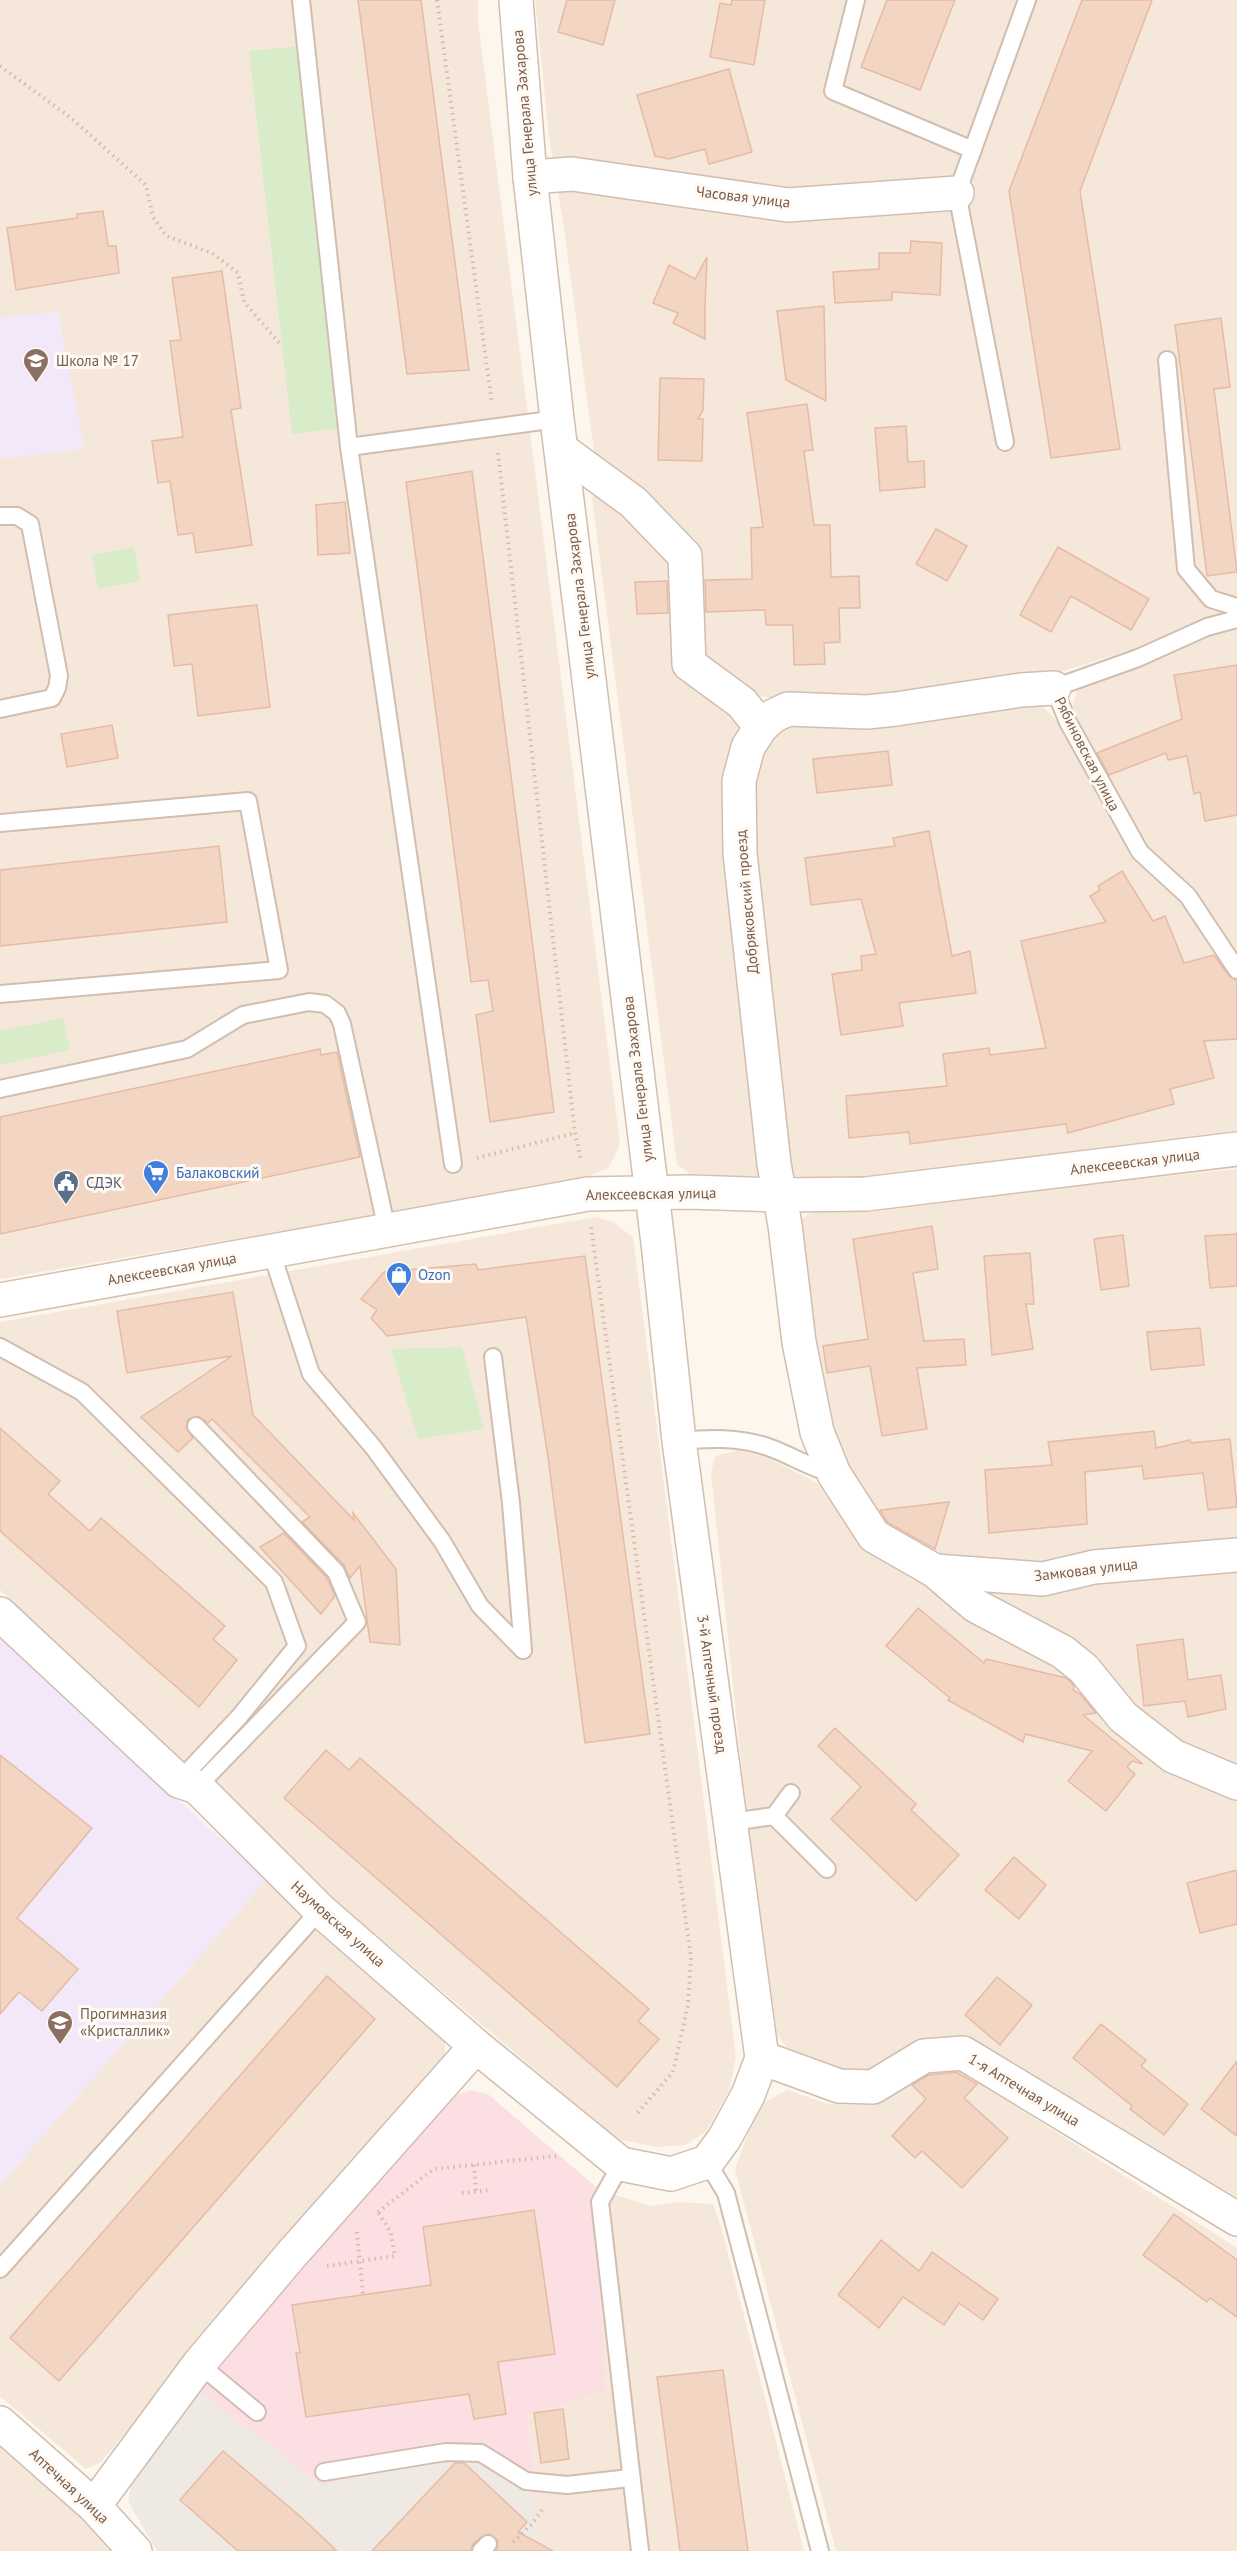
<svg xmlns="http://www.w3.org/2000/svg" width="1237" height="2551" font-family="'PT Sans',sans-serif">
<rect width="100%" height="100%" fill="#fdf6ec"/>
<g fill="#f5e8da">
<polygon points="0,0 478,0 478,21 620,1144 609,1167 580,1180 0,1279"/>
<polygon points="535,0 1237,0 1237,609 1203,621 1168,638 1048,676 930,697 780,699 747,695 698,664 687,536 596,466 564,229 549,136"/>
<polygon points="599,491 673,552 683,671 735,704 1037,701 1060,724 1178,897 1237,991 1237,1136 863,1180 690,1174 677,1164 592,497"/>
<polygon points="1237,628 1237,955 1199,896 1147,848 1075,719 1073,703 1078,688 1141,665 1210,634"/>
<polygon points="1237,1169 1237,1541 1034,1566 966,1565 930,1552 875,1524 842,1470 809,1338 796,1230 802,1219 815,1210 869,1207"/>
<polygon points="596,1217 613,1222 633,1237 736,2057 729,2091 706,2132 685,2145 656,2147 617,2139 331,1897 0,1590 0,1322"/>
<polygon points="738,1450 766,1457 812,1480 834,1494 866,1546 1056,1592 1100,1584 1237,1569 1237,2197 962,2039 871,2078 843,2077 786,2047 777,2033 746,1811 711,1473 715,1456"/>
<polygon points="266,1880 311,1924 445,2039 445,2055 101,2462 86,2469 0,2396 0,2185"/>
<polygon points="958,2069 1237,2248 1237,2551 836,2551 735,2169 755,2114 767,2101 787,2090 828,2104 873,2105 924,2071"/>
<polygon points="594,2185 616,2195 650,2206 678,2202 713,2204 722,2230 804,2551 534,2551 536,2496 528,2413 606,2391"/>
<polygon points="0,2443 82,2512 116,2551 0,2551"/>
</g>
<polygon fill="#efe9e4" points="195,2387 454,2455 477,2458 536,2496 536,2542 534,2551 157,2551 128,2501 134,2470"/>
<g fill="#f3e8fa">
<polygon points="58,311 84,449 0,459 0,318"/>
<polygon points="0,1636 266,1880 0,2185"/>
</g>
<polygon fill="#fbdfe3" points="469,2090 488,2094 594,2185 606,2391 528,2414 536,2496 477,2458 454,2455 321,2485 195,2387 452,2097"/>
<g fill="#d8ecc9">
<polygon points="299,46 341,428 292,434 249,51"/>
<polygon points="134,547 140,581 98,589 92,555"/>
<polygon points="63,1018 70,1050 0,1065 0,1031"/>
<polygon points="462,1347 484,1429 418,1439 391,1349"/>
</g>
<g fill="#f3d5c3" stroke="#e6bba3" stroke-width="1.5">
<polygon points="358,0 421,0 469,370 407,374"/>
<polygon points="567,0 615,0 603,45 558,32"/>
<polygon points="732,0 765,0 754,65 710,57 720,3 731,5"/>
<polygon points="887,0 955,0 920,90 861,67"/>
<polygon points="1082,0 1152,0 1080,191 1120,449 1051,458 1009,191"/>
<polygon points="729,69 752,152 709,164 705,149 669,159 655,156 637,95"/>
<polygon points="103,211 108,246 116,246 119,273 16,290 7,228 77,218 77,214"/>
<polygon points="911,241 942,243 940,295 892,292 892,300 835,303 833,272 879,269 879,253 910,253"/>
<polygon points="707,257 705,305 705,339 673,323 678,313 653,303 669,265 695,279"/>
<polygon points="222,271 241,408 231,410 252,545 196,553 193,533 178,535 170,481 158,483 152,441 183,437 170,341 181,340 172,278"/>
<polygon points="824,306 826,401 786,380 777,311"/>
<polygon points="1221,318 1230,387 1214,389 1237,572 1207,576 1175,325"/>
<polygon points="660,378 704,379 703,410 698,419 703,419 702,461 658,460"/>
<polygon points="807,404 813,450 804,451 814,525 830,525 831,577 859,576 860,608 839,608 840,642 824,643 825,664 794,665 793,625 766,625 765,610 706,612 705,580 752,579 751,528 763,527 747,413"/>
<polygon points="906,426 908,462 924,461 925,487 880,491 875,428"/>
<polygon points="472,471 554,1112 490,1122 476,1015 493,1011 488,980 471,982 406,482"/>
<polygon points="345,502 350,553 318,555 316,505"/>
<polygon points="936,529 967,546 947,581 916,564"/>
<polygon points="1058,547 1149,599 1131,630 1071,596 1051,632 1020,615"/>
<polygon points="667,581 668,613 637,614 635,582"/>
<polygon points="257,605 270,707 198,716 192,664 174,666 168,615"/>
<polygon points="1237,665 1237,815 1205,821 1200,792 1194,794 1187,756 1168,760 1166,753 1109,775 1097,753 1182,719 1174,675"/>
<polygon points="112,725 118,758 67,767 61,734"/>
<polygon points="888,751 892,785 817,793 813,759"/>
<polygon points="929,831 952,956 970,951 976,993 899,1003 903,1026 841,1035 832,974 862,970 861,956 876,954 861,899 811,905 805,858 895,846 893,838"/>
<polygon points="219,846 227,922 0,946 0,870"/>
<polygon points="1122,871 1153,921 1165,916 1184,963 1214,955 1229,976 1237,980 1237,1039 1204,1041 1214,1078 1170,1089 1174,1104 1068,1133 1066,1124 910,1144 909,1132 849,1138 846,1096 947,1086 943,1054 989,1048 990,1055 1046,1048 1021,941 1106,922 1090,896 1100,890 1098,886"/>
<polygon points="320,1049 321,1055 337,1052 360,1157 0,1234 0,1117"/>
<polygon points="932,1226 938,1269 913,1273 924,1341 964,1339 966,1365 917,1368 927,1429 882,1436 870,1366 827,1373 823,1346 868,1339 853,1239"/>
<polygon points="1237,1234 1237,1286 1210,1288 1205,1236"/>
<polygon points="1123,1235 1129,1286 1101,1290 1094,1239"/>
<polygon points="1030,1253 1034,1304 1026,1304 1033,1349 992,1355 984,1256"/>
<polygon points="585,1256 650,1734 585,1743 548,1457 526,1317 387,1336 371,1318 377,1310 361,1299 384,1272 476,1264 478,1270"/>
<polygon points="233,1292 253,1415 354,1520 353,1513 396,1569 400,1645 370,1642 360,1566 350,1578 344,1565 302,1522 310,1517 212,1419 208,1423 198,1416 188,1419 186,1428 193,1438 178,1452 141,1417 232,1356 127,1373 117,1311"/>
<polygon points="1200,1328 1204,1365 1151,1370 1147,1332"/>
<polygon points="0,1428 60,1481 48,1494 90,1531 101,1518 225,1626 213,1639 237,1660 199,1707 0,1531"/>
<polygon points="1154,1431 1156,1448 1190,1440 1191,1443 1230,1439 1237,1507 1208,1510 1203,1473 1144,1479 1142,1466 1085,1472 1087,1524 989,1533 985,1470 1052,1465 1048,1442"/>
<polygon points="949,1502 935,1549 887,1522 880,1510"/>
<polygon points="284,1533 327,1578 335,1596 321,1614 260,1547"/>
<polygon points="918,1608 984,1663 986,1659 1066,1678 1071,1682 1074,1687 1073,1690 1080,1694 1096,1713 1083,1715 1143,1764 1132,1761 1127,1767 1135,1774 1106,1811 1068,1781 1092,1751 1025,1734 1023,1742 948,1700 950,1698 886,1646"/>
<polygon points="1183,1639 1188,1680 1221,1675 1226,1709 1188,1717 1185,1701 1144,1706 1137,1645"/>
<polygon points="835,1728 916,1804 911,1810 959,1855 916,1901 831,1819 861,1787 818,1746"/>
<polygon points="326,1750 349,1770 360,1758 649,2009 638,2021 659,2039 617,2087 284,1798"/>
<polygon points="0,1755 92,1828 17,1918 78,1969 42,2011 19,1992 0,2014"/>
<polygon points="1014,1857 1046,1885 1019,1919 985,1890"/>
<polygon points="1237,1870 1237,1924 1200,1933 1187,1883"/>
<polygon points="327,1976 375,2019 59,2381 10,2338"/>
<polygon points="997,1977 1032,2005 1000,2045 965,2015"/>
<polygon points="1101,2024 1146,2060 1141,2066 1188,2104 1164,2135 1130,2109 1132,2106 1073,2058"/>
<polygon points="1237,2061 1237,2136 1201,2109"/>
<polygon points="956,2072 977,2084 964,2098 1008,2138 962,2188 922,2151 915,2158 892,2136 926,2099 912,2085 928,2075"/>
<polygon points="534,2210 555,2354 498,2362 506,2414 474,2419 469,2394 306,2417 296,2353 300,2353 292,2305 431,2285 423,2227"/>
<polygon points="1174,2214 1237,2260 1237,2317 1210,2298 1207,2302 1143,2255"/>
<polygon points="881,2240 919,2271 932,2252 998,2299 983,2320 959,2303 944,2325 903,2297 879,2328 838,2295"/>
<polygon points="723,2370 748,2551 680,2551 657,2377"/>
<polygon points="563,2409 569,2459 541,2463 534,2413"/>
<polygon points="223,2451 301,2517 337,2551 238,2551 180,2500"/>
<polygon points="455,2463 464,2463 527,2522 518,2532 553,2551 496,2551 498,2541 490,2534 481,2537 473,2544 471,2551 372,2551"/>
</g>
<g fill="none" stroke-linecap="round" stroke-linejoin="round">
<defs>
<g id="lane">
<polyline points="301,0 349,447 453,1164"/>
<polyline points="856,0 833,91 973,150"/>
<polyline points="1167,360 1186,569 1211,599 1237,607"/>
<polyline points="1005,442 957,193 1027,0"/>
<polyline points="349,447 557,419"/>
<polyline points="0,516 17,516 30,524 59,676 57,688 52,698 0,709"/>
<polyline points="1237,619 1207,627 1138,658 1054,688 1068,722 1140,852 1188,896 1237,970"/>
<polyline points="0,823 248,801 279,970 0,994"/>
<polyline points="0,1089 187,1049 243,1015 309,1002 325,1004 337,1013 342,1024 387,1230"/>
<polyline points="271,1251 311,1374 373,1447 442,1541 480,1606 523,1650"/>
<polyline points="0,1347 82,1392 274,1582 297,1646 239,1717 179,1781"/>
<polyline points="493,1357 511,1503 523,1650"/>
<polyline points="196,1426 336,1572 357,1622 197,1787"/>
<path d="M679 1441C709 1438 739 1437 768 1447 791 1455 810 1468 834 1474"/>
<polyline points="774,1816 791,1793"/>
<polyline points="731,1822 774,1816 827,1869"/>
<polyline points="707,2162 726,2193 820,2551"/>
<polyline points="621,2164 600,2202 640,2551"/>
<polyline points="0,2269 320,1910"/>
<polyline points="199,2364 257,2412"/>
<polyline points="324,2472 446,2452 481,2453 526,2481 567,2485 630,2478"/>
<polyline points="481,2551 488,2544"/>
</g>
<g id="street">
<polyline points="530,177 572,174 788,205 957,193"/>
<polyline points="562,450 633,502 685,556 689,664 742,703 761,727"/>
<polyline points="1054,688 1021,690 896,709 867,712 788,709 773,716 761,727 748,747 739,781 740,853 774,1164 785,1225 799,1342 817,1432 834,1474 874,1536 935,1571 976,1606 1063,1652 1084,1669 1123,1717 1173,1756 1237,1783"/>
<polyline points="935,1571 1043,1579 1094,1567 1237,1555"/>
<polyline points="0,1614 179,1781 197,1787 320,1910 476,2046 621,2164 671,2174 707,2162 724,2139 748,2095 762,2058 679,1441 658,1243 557,419 530,177 516,0"/>
<polyline points="762,2058 839,2086 873,2087 924,2056 963,2053 1237,2219"/>
<polyline points="0,2423 94,2506 135,2551"/>
<polyline points="94,2506 199,2364 291,2255 476,2046"/>
</g>
<polyline id="secondary" points="0,1300 588,1194 690,1192 779,1195 866,1194 1237,1149"/>
</defs>
<use href="#lane" stroke="#d1beb0" stroke-width="20"/>
<use href="#street" stroke="#d1beb0" stroke-width="36"/>
<use href="#secondary" stroke="#d6c0b0" stroke-width="36"/>
<g stroke="#d9b8a5" stroke-width="4" stroke-dasharray="1.5 4.5" stroke-linecap="butt">
<polyline points="437,0 492,404"/>
<polyline points="0,66 71,118 146,185 153,217 166,236 212,253 238,273 244,302 282,346"/>
<polyline points="498,453 575,1133 581,1160"/>
<polyline points="477,1158 575,1133"/>
<polyline points="591,1227 691,1958 688,2005 673,2072 635,2116"/>
<polyline points="474,2165 476,2191"/>
<polyline points="462,2193 489,2190"/>
<polyline points="378,2212 434,2169 556,2156"/>
<polyline points="357,2232 363,2295"/>
<polyline points="327,2266 395,2256 391,2233 378,2212"/>
<polyline points="513,2542 532,2524 544,2507"/>
</g>
<use href="#lane" stroke="#fff" stroke-width="16"/>
<use href="#street" stroke="#fff" stroke-width="33"/>
<use href="#secondary" stroke="#fff" stroke-width="33"/>
</g>
<defs>
<symbol id="school-pin" viewBox="-11 -11 22 30"><path d="M0 17L-7.5 6A9.5 9.5 0 1 1 7.5 6Z" fill="#8d6e63" stroke="#fffaf3"/><path d="M0-5L7-2L0 1L-7-2ZM-4 1L0 2.5L4 1V4Q0 6-4 4Z" fill="#fff"/></symbol>
<symbol id="supermarket-pin" viewBox="-11 -11 22 30"><path d="M0 17L-7.5 6A9.5 9.5 0 1 1 7.5 6Z" fill="#3f7fe0" stroke="#fffaf3"/><path d="M-6-5.5h2.5l.6 2H6L4.5 2H-2.5L-4.4-4H-6ZM-1.5 3.2a1.3 1.3 0 1 0 .1 0ZM3 3.2a1.3 1.3 0 1 0 .1 0Z" fill="#fff"/></symbol>
<symbol id="civic-pin" viewBox="-11 -11 22 30"><path d="M0 17L-7.5 6A9.5 9.5 0 1 1 7.5 6Z" fill="#5c6f8a" stroke="#fffaf3"/><path d="M-.6-6.5H3V-4.5H.6V-3L4-1V1h2V6H-6V1h2V-1L-.6-3ZM-1.2 2.5V6h2.4V2.5Z" fill="#fff"/></symbol>
<symbol id="shop-pin" viewBox="-11 -11 22 30"><path d="M0 17L-7.5 6A9.5 9.5 0 1 1 7.5 6Z" fill="#3f7fe0" stroke="#fffaf3"/><path d="M-5-2.5h2.3a2.7 3.5 0 0 1 5.4 0H5L5.5 6h-11ZM-1.5-2.5h3a1.5 2.3 0 0 0-3 0Z" fill="#fff"/></symbol>
</defs>
<g fill-rule="evenodd">
<use href="#school-pin" x="21" y="346" width="30" height="40"/>
<use href="#supermarket-pin" x="141" y="1158" width="30" height="40"/>
<use href="#civic-pin" x="51" y="1168" width="30" height="40"/>
<use href="#shop-pin" x="384" y="1260" width="30" height="40"/>
<use href="#school-pin" x="45" y="2008" width="30" height="40"/>
</g>
<g text-anchor="middle" stroke-width="6" stroke-linejoin="round" paint-order="stroke">
<g font-size="15" fill="#7a5c4d" stroke="#fffaf3">
<text transform="translate(525 113) rotate(-95)" y="5">улица Генерала Захарова</text>
<text transform="translate(743 197) rotate(7)" y="5">Часовая улица</text>
<text transform="translate(580 596) rotate(-97)" y="5">улица Генерала Захарова</text>
<text transform="translate(1087 754) rotate(63)" y="5">Рябиновская улица</text>
<text transform="translate(747 902) rotate(-95)" y="5">Добряковский проезд</text>
<text transform="translate(638 1079) rotate(-97)" y="5">улица Генерала Захарова</text>
<text transform="translate(1135 1162) rotate(-7)" y="5">Алексеевская улица</text>
<text transform="translate(651 1194) rotate(-1)" y="5">Алексеевская улица</text>
<text transform="translate(172 1269) rotate(-10)" y="5">Алексеевская улица</text>
<text transform="translate(1086 1570) rotate(-7)" y="5">Замковая улица</text>
<text transform="translate(712 1684) rotate(82)" y="5">3-й Аптечный проезд</text>
<text transform="translate(338 1924) rotate(42)" y="5">Наумовская улица</text>
<text transform="translate(1024 2090) rotate(31)" y="5">1-я Аптечная улица</text>
<text transform="translate(69 2486) rotate(43)" y="5">Аптечная улица</text>
</g>
<g font-size="15" fill="#785e54" stroke="#fffaf3" text-anchor="start">
<text x="56" y="366">Школа № 17</text>
<text x="80" y="2019">Прогимназия<tspan x="80" dy="17">«Кристаллик»</tspan></text>
</g>
<g font-size="15" fill="#366cbe" stroke="#fffaf3" text-anchor="start">
<text x="176" y="1178">Балаковский</text>
<text x="418" y="1280">Ozon</text>
</g>
<g font-size="15" fill="#4e5e75" stroke="#fffaf3" text-anchor="start">
<text x="86" y="1188">СДЭК</text>
</g>
</g>
</svg>
